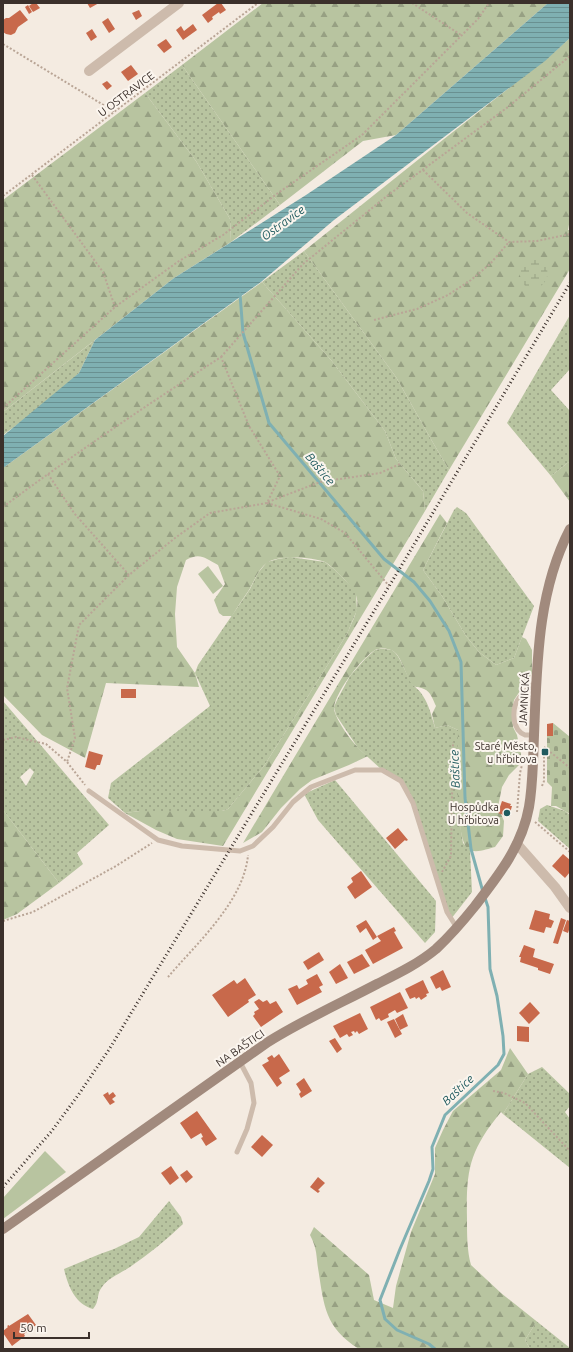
<svg xmlns="http://www.w3.org/2000/svg" width="573" height="1352" font-family="Ubuntu,sans-serif">
<defs>
<pattern id="grass-dots" width="8" height="8" patternUnits="userSpaceOnUse"><rect width="8" height="8" fill="#b8c4a0"/><path d="M2 2h.1M6 6h.1" fill="none" stroke="#97a083" stroke-width="1.8" stroke-linecap="round"/></pattern>
<pattern id="forest-firs" width="22" height="20" patternUnits="userSpaceOnUse"><rect width="22" height="20" fill="#b8c4a0"/><path d="M5 1l3.5 6h-7zM16 11l3.5 6h-7z" fill="#97a083"/></pattern>
<pattern id="wetland-marsh" width="20" height="14" patternUnits="userSpaceOnUse"><rect width="20" height="14" fill="#b8c4a0"/><path d="M1 5h8M5 5V1M11 12h8M15 12V8" fill="none" stroke="#97a083"/></pattern>
<pattern id="cemetery-stones" width="16" height="16" patternUnits="userSpaceOnUse"><rect width="16" height="16" fill="#b8c4a0"/><path d="M2 7V4a2 2 0 0 1 4 0v3zM10 15v-3a2 2 0 0 1 4 0v3z" fill="#97a083"/></pattern>
<pattern id="water-rules" width="6" height="5" patternUnits="userSpaceOnUse"><rect width="6" height="5" fill="#7fb0b2"/><path d="M0 2.5h6" fill="none" stroke="#699091"/></pattern>
</defs>
<rect width="100%" height="100%" fill="#f4ebe1"/>
<g fill="url(#grass-dots)" fill-rule="evenodd">
<polygon points="182,65 280,205 231,242 230,219 196,161 145,93"/>
<polygon points="304,251 396,377 432,441 449,470 425,511 423,491 396,459 385,431 331,360 262,282"/>
<polygon points="570,315 570,369 551,390 570,411 570,461 551,476 507,423"/>
<polygon points="95,340 79,373 48,402 3,435 3,412"/>
<polygon points="457,507 466,513 534,606 514,658 496,665 479,652 466,636 442,596 423,570 454,510"/>
<polygon points="290,557 325,562 335,570 352,587 356,593 357,610 347,634 264,766 228,809 222,811 140,811 125,813 108,798 111,783 210,706 195,673 198,665 250,589 258,573 267,562 278,559"/>
<path d="M380 649C384 649 389 649 392 650 401 656 405 673 411 682 414 687 420 690 423 696 429 705 432 717 435 728L447 725 458 730 459 818 463 843 470 850 472 892 451 919 413 803 401 781 382 770 358 748 336 715 334 707 337 700 350 676 365 659 375 650Z"/>
<path d="M3 701 109 825 77 853 83 864 59 883 3 810ZM30 768 34 772 26 786 20 777Z"/>
<polygon points="335,780 436,901 435,932 425,943 318,820 304,794"/>
<polygon points="547,805 565,811 570,815 570,849 538,821 540,809"/>
<polygon points="542,1067 570,1094 570,1106 565,1112 570,1119 570,1168 503,1114 528,1074"/>
<path d="M169 1201 181 1217 183 1224C166 1240 149 1254 130 1267 121 1273 108 1278 102 1287 96 1294 100 1301 93 1309 75 1304 68 1286 64 1269L100 1254 114 1249 139 1237Z"/>
<polygon points="535,1320 570,1348 570,1349 530,1349 525,1340 535,1324"/>
</g>
<g fill="url(#forest-firs)">
<polygon points="263,3 548,3 396,135 363,141 280,205 182,65"/>
<polygon points="570,38 570,219 568,230 570,230 570,269 449,470 432,441 396,377 304,251 444,139 551,55"/>
<polygon points="145,93 196,161 230,219 231,242 174,278 3,412 3,200"/>
<path d="M262 282 331 360 385 431 396 459 423 491 425 511 223 846 177 839 156 830 125 813 140 811H222L228 809 264 766 347 634C352 621 362 607 355 593 353 587 331 565 325 562 313 557 279 555 268 562 259 568 254 581 249 590 243 599 237 607 232 616H223L219 613 214 600 225 584 218 565C205 558 200 552 186 560L177 587 175 614 177 647 195 673 199 687 106 683 85 758 42 735 3 695V468Z"/>
<polygon points="570,461 570,502 551,476"/>
<path d="M440 514 447 523 423 570 442 596 466 636 479 652 496 665 514 658 522 637 526 639 532 650V673L514 700 512 712 513 727 517 735 521 754 519 765 509 775 502 787 498 807 504 821 503 836 495 847C487 849 475 854 468 849 454 838 458 751 458 730L447 725 435 728 432 714 436 706C433 700 431 692 424 689 419 686 415 689 411 683 405 674 401 653 391 650 387 648 379 648 375 650 361 659 337 690 334 707 333 718 358 751 368 756L349 765 312 780 300 789 281 808 262 832 243 843Z"/>
<polygon points="3,810 59,883 17,914 3,920"/>
<path d="M510 1048 528 1074 503 1114 501 1112C469 1151 466 1170 467 1219 467 1234 467 1251 471 1265L501 1293 535 1320V1324L525 1340 530 1349H359C324 1327 324 1305 318 1268 316 1253 317 1249 310 1235L314 1227 369 1275 374 1300 393 1308 396 1286 411 1232 435 1174V1148L443 1130 453 1111 501 1070Z"/>
</g>
<path fill="url(#wetland-marsh)" d="M536 257C539 258 542 260 544 262 551 271 547 287 535 288 532 288 528 286 525 286L520 276V266L529 259Z"/>
<polygon fill="url(#cemetery-stones)" points="553,723 570,737 570,814 556,806 551,806 552,787 547,782 547,736 553,736"/>
<g fill="#b8c4a0">
<polygon points="208,566 223,586 213,594 198,574"/>
<polygon points="45,1151 66,1172 3,1219 3,1198"/>
</g>
<polygon fill="url(#water-rules)" points="548,3 570,3 570,38 545,61 334,220 261,282 3,468 3,436 79,373 95,340 174,278 306,195 396,135"/>
<g fill="none" stroke-linecap="round" stroke-linejoin="round">
<g stroke="#7fb0b2" stroke-width="3">
<polyline points="240,294 243,333 269,423 384,559 414,582 430,601 449,631 461,662 465,798 471,849 483,892"/>
<polyline points="435,1349 429,1344 397,1330 385,1319 380,1300 400,1249 429,1181 433,1169 432,1147 445,1115 498,1065 504,1054 503,1036 497,996 490,969 488,907 485,898"/>
</g>
</g>
<g fill="#c8694b">
<polygon points="33,3 36,3 40,8 33,12 29,6"/>
<polygon points="87,3 99,3 90,8"/>
<polygon points="218,3 221,3 226,10 220,14 219,12 212,17 213,19 208,23 202,15"/>
<polygon points="28,5 32,12 29,14 25,7"/>
<polygon points="20,10 28,20 18,27 15,33 11,35 6,34 3,32 3,20 6,18 9,18"/>
<polygon points="139,10 142,16 136,20 132,13"/>
<polygon points="108,18 115,29 109,33 102,22"/>
<polygon points="193,24 197,30 183,40 176,30 181,26 184,31"/>
<polygon points="92,29 97,37 91,41 86,33"/>
<polygon points="166,39 172,47 164,53 157,45"/>
<polygon points="131,65 138,74 128,81 121,72"/>
<polygon points="107,81 112,86 107,90 102,84"/>
<rect x="121" y="689" width="15" height="9"/>
<polygon points="553,723 553,736 547,736 547,724"/>
<polygon points="89,751 103,755 100,765 97,765 95,770 85,767"/>
<polygon points="502,801 511,804 510,806 512,806 509,817 498,813"/>
<polygon points="398,828 408,840 406,841 405,840 395,849 386,838"/>
<polygon points="563,854 570,860 570,872 565,878 552,866"/>
<polygon points="361,871 372,887 355,899 347,887 353,882 351,878"/>
<polygon points="535,910 550,914 549,919 554,921 551,928 546,927 544,933 529,929"/>
<polygon points="561,918 566,920 558,944 553,943"/>
<polygon points="366,920 377,937 373,940 366,928 360,933 356,926"/>
<polygon points="567,920 570,921 570,927 568,933 563,931"/>
<polygon points="394,927 396,931 394,932 403,948 373,964 365,950 381,941 377,936"/>
<polygon points="524,945 535,949 533,957 554,964 550,974 538,970 538,968 520,962 521,957 519,957"/>
<polygon points="319,952 324,960 308,970 303,962"/>
<polygon points="362,954 370,966 354,974 347,962"/>
<polygon points="340,964 348,978 336,984 329,972"/>
<polygon points="443,970 451,987 442,991 440,987 436,989 430,977"/>
<polygon points="317,974 323,985 319,987 322,992 297,1005 288,989 297,985 299,989 308,984 306,980"/>
<polygon points="245,978 256,995 248,1000 249,1002 228,1017 212,995 234,980 237,984"/>
<polygon points="423,980 429,993 426,994 427,996 421,1000 419,997 416,999 415,997 410,999 405,989"/>
<polygon points="400,992 408,1008 397,1013 395,1010 388,1014 389,1017 381,1021 379,1018 376,1020 370,1007"/>
<polygon points="259,999 263,1002 267,1000 270,1004 276,1001 283,1012 261,1027 253,1016 255,1014 254,1012 259,1009 254,1002"/>
<polygon points="530,1002 540,1013 529,1024 519,1013"/>
<polygon points="360,1013 368,1029 359,1034 357,1031 355,1033 354,1031 351,1032 353,1035 349,1037 347,1034 340,1038 333,1026"/>
<polygon points="403,1014 408,1026 400,1030 395,1019"/>
<polygon points="394,1019 402,1034 395,1038 387,1022"/>
<polygon points="517,1026 529,1027 529,1042 517,1041"/>
<polygon points="335,1038 342,1049 337,1053 329,1041"/>
<polygon points="279,1054 290,1071 279,1078 282,1083 277,1087 262,1065 269,1061 267,1058 272,1055 274,1058"/>
<polygon points="304,1078 312,1091 301,1098 299,1094 301,1092 296,1084"/>
<polygon points="108,1092 109,1095 113,1092 116,1096 112,1099 115,1102 110,1105 103,1095"/>
<polygon points="197,1111 217,1139 206,1146 201,1138 203,1137 201,1133 191,1139 180,1123"/>
<polygon points="262,1135 273,1145 262,1157 251,1147"/>
<polygon points="171,1166 179,1178 170,1185 161,1173"/>
<polygon points="187,1170 193,1177 186,1183 180,1175"/>
<polygon points="318,1177 325,1183 318,1190 320,1191 318,1193 310,1187"/>
<polygon points="28,1314 36,1325 24,1334 25,1336 12,1346 3,1333 3,1331 8,1327 7,1326 9,1325 9,1326"/>
</g>
<g fill="none" stroke-linecap="round" stroke-linejoin="round">
<g stroke="#b9a596" stroke-width="2" stroke-dasharray="2 2" stroke-linecap="butt">
<polyline points="412,3 461,35"/>
<polyline points="3,44 115,112"/>
<polyline points="423,170 467,213 509,242 537,241 570,234"/>
<polyline points="32,175 103,272 115,307"/>
<polyline points="3,196 258,3"/>
<polyline points="374,320 417,309 448,295 471,280 490,264 509,242"/>
<polyline points="221,357 303,264 387,196 508,107 570,56"/>
<polyline points="3,408 115,307 179,261 223,235 278,193 362,135 478,19 489,3"/>
<polyline points="48,474 74,513 129,575"/>
<polyline points="268,502 320,482 380,473 400,464"/>
<polyline points="267,503 321,519 345,533 389,586"/>
<path d="M3 507C74 454 147 405 221 357L249 426 280 476 267 503 210 513 175 538 129 575 79 625 67 688 75 738 67 762"/>
<polyline points="3,740 16,737 46,744 67,762 85,785"/>
<polyline points="544,747 570,768"/>
<polyline points="542,786 544,781 544,751"/>
<polyline points="517,812 520,773 522,765"/>
<polyline points="535,822 570,852"/>
<polyline points="442,872 451,856 453,742"/>
<polyline points="3,921 33,912 116,866 152,843"/>
<path d="M168 977C197 943 244 901 248 855"/>
<polyline points="493,1091 504,1093 525,1103 570,1151"/>
</g>
<g stroke="#cdbbac" stroke-width="5">
<path d="M534 735C532 735 527 735 525 735 512 730 512 711 517 701 521 694 529 688 535 683"/>
<polyline points="89,791 158,840 182,846 240,851 253,846 273,827 293,802 311,787 355,770 382,770 401,781 413,803 447,912 457,928"/>
<polyline points="237,1152 247,1129 254,1103 251,1083 240,1062"/>
</g>
<g stroke="#cdbbac" stroke-width="10">
<polyline points="89,71 179,3"/>
<polyline points="517,844 555,887 570,908"/>
</g>
<path stroke="#a18a7d" stroke-width="10" d="M3 1229 268 1042C303 1020 341 1003 377 984 397 974 418 964 436 949 450 936 463 921 475 906 499 875 522 846 529 807 533 784 533 759 534 735 537 666 537 592 570 529"/>
<polyline stroke="#3b302b" stroke-width="3" stroke-dasharray="1 3" stroke-linecap="butt" points="3,1187 51,1132 79,1094 110,1048 394,578 570,283"/>
</g>
<g fill="#1f5a5e" stroke="#fbf5ee" stroke-width="1.5">
<rect x="541" y="748" width="8" height="8" rx="2"/>
<circle cx="507" cy="813" r="4"/>
</g>
<g text-anchor="middle" stroke-width="4" stroke-linejoin="round" paint-order="stroke">
<g font-size="11" fill="#3b302b" stroke="#fbf5ee">
<text transform="translate(126 94) rotate(-37)" y="4">U OSTRAVICE</text>
<text transform="translate(524 699) rotate(-87)" y="4">JAMNICKÁ</text>
<text transform="translate(240 1048) rotate(-35)" y="4">NA BAŠTICI</text>
</g>
<g font-size="11" fill="#3b302b" stroke="#fbf5ee" text-anchor="end">
<text x="537" y="750">Staré Město,<tspan x="537" dy="13">u hřbitova</tspan></text>
<text x="499" y="811">Hospůdka<tspan x="499" dy="13">U hřbitova</tspan></text>
</g>
<g font-size="12" font-style="italic" fill="#1f5a5e" stroke="#fbf5ee">
<text transform="translate(283 223) rotate(-36)" y="4">Ostravice</text>
<text transform="translate(320 469) rotate(50)" y="4">Baštice</text>
<text transform="translate(455 769) rotate(-92)" y="4">Baštice</text>
<text transform="translate(458 1090) rotate(-43)" y="4">Baštice</text>
</g>
</g>
<rect width="573" height="1352" fill="none" stroke="#3b302b" stroke-width="8"/>
<path d="M14 1332v6h75v-6" fill="none" stroke="#3b302b" stroke-width="2"/>
<text x="20" y="1332" font-size="12" fill="#3b302b" stroke="#fbf5ee" stroke-width="3" paint-order="stroke">50 m</text>
</svg>
